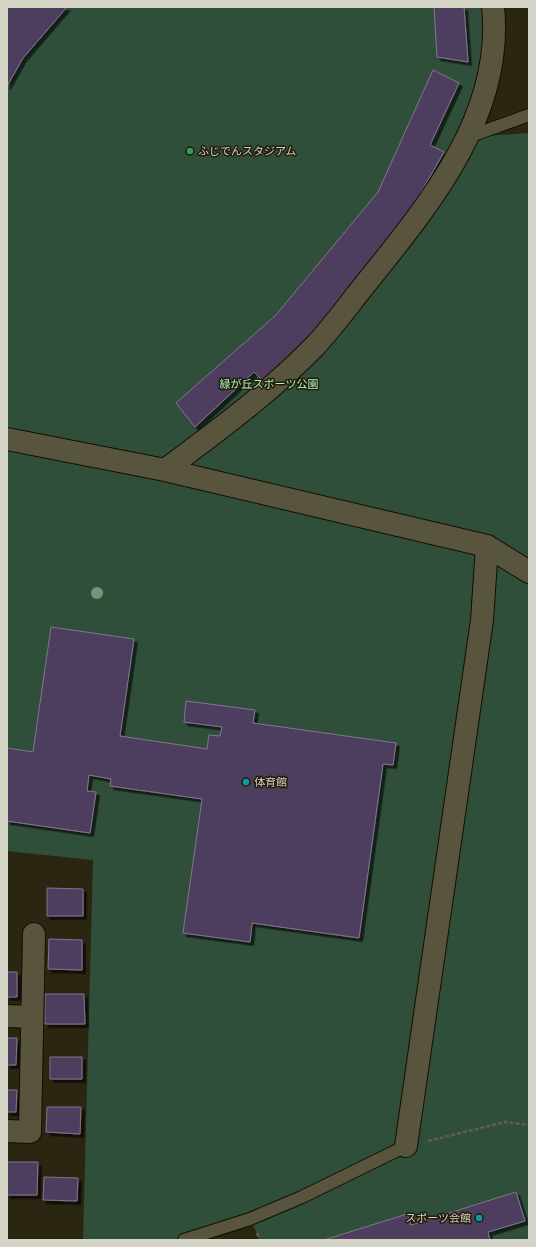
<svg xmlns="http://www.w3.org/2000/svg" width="536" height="1247" viewBox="0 0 536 1247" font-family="'IBM Plex Sans','Noto Sans JP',sans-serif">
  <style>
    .green { fill: #2f4f3a }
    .building { fill: #4d3c5f; stroke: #81778d; filter: url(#shadow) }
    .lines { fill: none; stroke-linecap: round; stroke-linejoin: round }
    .lane-casing { stroke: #130f00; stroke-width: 14 }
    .street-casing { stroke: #130f00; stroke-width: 24 }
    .path { stroke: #625d4c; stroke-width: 2.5; stroke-dasharray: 4 2; stroke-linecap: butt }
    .lane { stroke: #59543e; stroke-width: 12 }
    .street { stroke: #59543e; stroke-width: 22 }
    .tree { fill: #749673 }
    .leisure-dot { fill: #2e9e5b; stroke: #211c08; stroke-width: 1.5 }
    .culture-dot { fill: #0f9aa8; stroke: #211c08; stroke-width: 1.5 }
    .labels { text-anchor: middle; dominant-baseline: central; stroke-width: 3; stroke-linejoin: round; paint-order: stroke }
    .poi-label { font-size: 11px; fill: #d5d2c6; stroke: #211c08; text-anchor: start }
    .park-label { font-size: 11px; fill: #aff1c3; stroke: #211c08 }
  </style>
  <defs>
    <filter id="shadow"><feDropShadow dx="3.5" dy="3.5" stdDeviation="0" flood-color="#0009"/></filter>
  </defs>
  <rect width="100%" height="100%" fill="#2b2612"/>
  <path class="green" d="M7 7H493L468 137 529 133V1240H260L250 1219 184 1240H83L93 860 7 851Z"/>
  <path class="building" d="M7 7H67L23 58 7 86Z
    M434 7H464L468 62 437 57Z
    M433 70 459 83 430 145 444 152 408 215 309 343 264 382 254 372 195 427 176 403 276 315 378 192Z
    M51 627 134 639 120 736 207 749 209 735 220 736 222 727 184 722 186 701 255 710 253 723 396 743 393 765 383 764 359 938 252 923 250 942 183 933 202 799 110 786 111 779 89 775 87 791 96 792 90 833 7 821V748L33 752Z
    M47 888 83 889V916H47Z
    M49 939 82 940V970L48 969Z
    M7 972H17V997H7Z
    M45 994H84L85 1024H45Z
    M7 1038H17L16 1065H7Z
    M50 1057H82V1079H50Z
    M7 1090H17L16 1112H7Z
    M47 1107H81L80 1134 46 1132Z
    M7 1162H38L37 1195H7Z
    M44 1177 78 1178 77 1201 43 1200Z
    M516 1192 525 1221 488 1232 490 1240H324L407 1214 411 1225Z"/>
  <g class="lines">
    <defs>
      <path id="lane" d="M468 137 529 115
        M184 1240 250 1219 302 1197 406 1146"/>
      <path id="street" d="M7 439 165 470 487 546 529 572
        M165 470C216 432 269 393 314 347 334 326 352 300 371 277 433 200 504 112 493 7
        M7 1016 32 1017
        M7 1131 30 1132 34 934
        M406 1146 482 620 487 546"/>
    </defs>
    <use href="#lane" class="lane-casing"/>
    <use href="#street" class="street-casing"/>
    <path class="path" d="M428 1141 505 1122 529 1125
      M257 1233 260 1240"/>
    <use href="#lane" class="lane"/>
    <use href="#street" class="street"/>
  </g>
  <circle class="tree" cx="97" cy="593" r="6"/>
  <circle class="leisure-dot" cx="190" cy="151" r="4"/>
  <g class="culture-dot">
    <circle cx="246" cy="782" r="4"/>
    <circle cx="479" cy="1218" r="4"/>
  </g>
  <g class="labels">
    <g class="poi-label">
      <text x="198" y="151">ふじでんスタジアム</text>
      <text x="254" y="782">体育館</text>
      <text x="471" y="1218" text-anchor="end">スポーツ会館</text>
    </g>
    <g class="park-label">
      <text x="269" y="384">緑が丘スポーツ公園</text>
    </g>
  </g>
  <rect width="536" height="1247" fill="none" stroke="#d5d2c6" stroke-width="16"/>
</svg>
